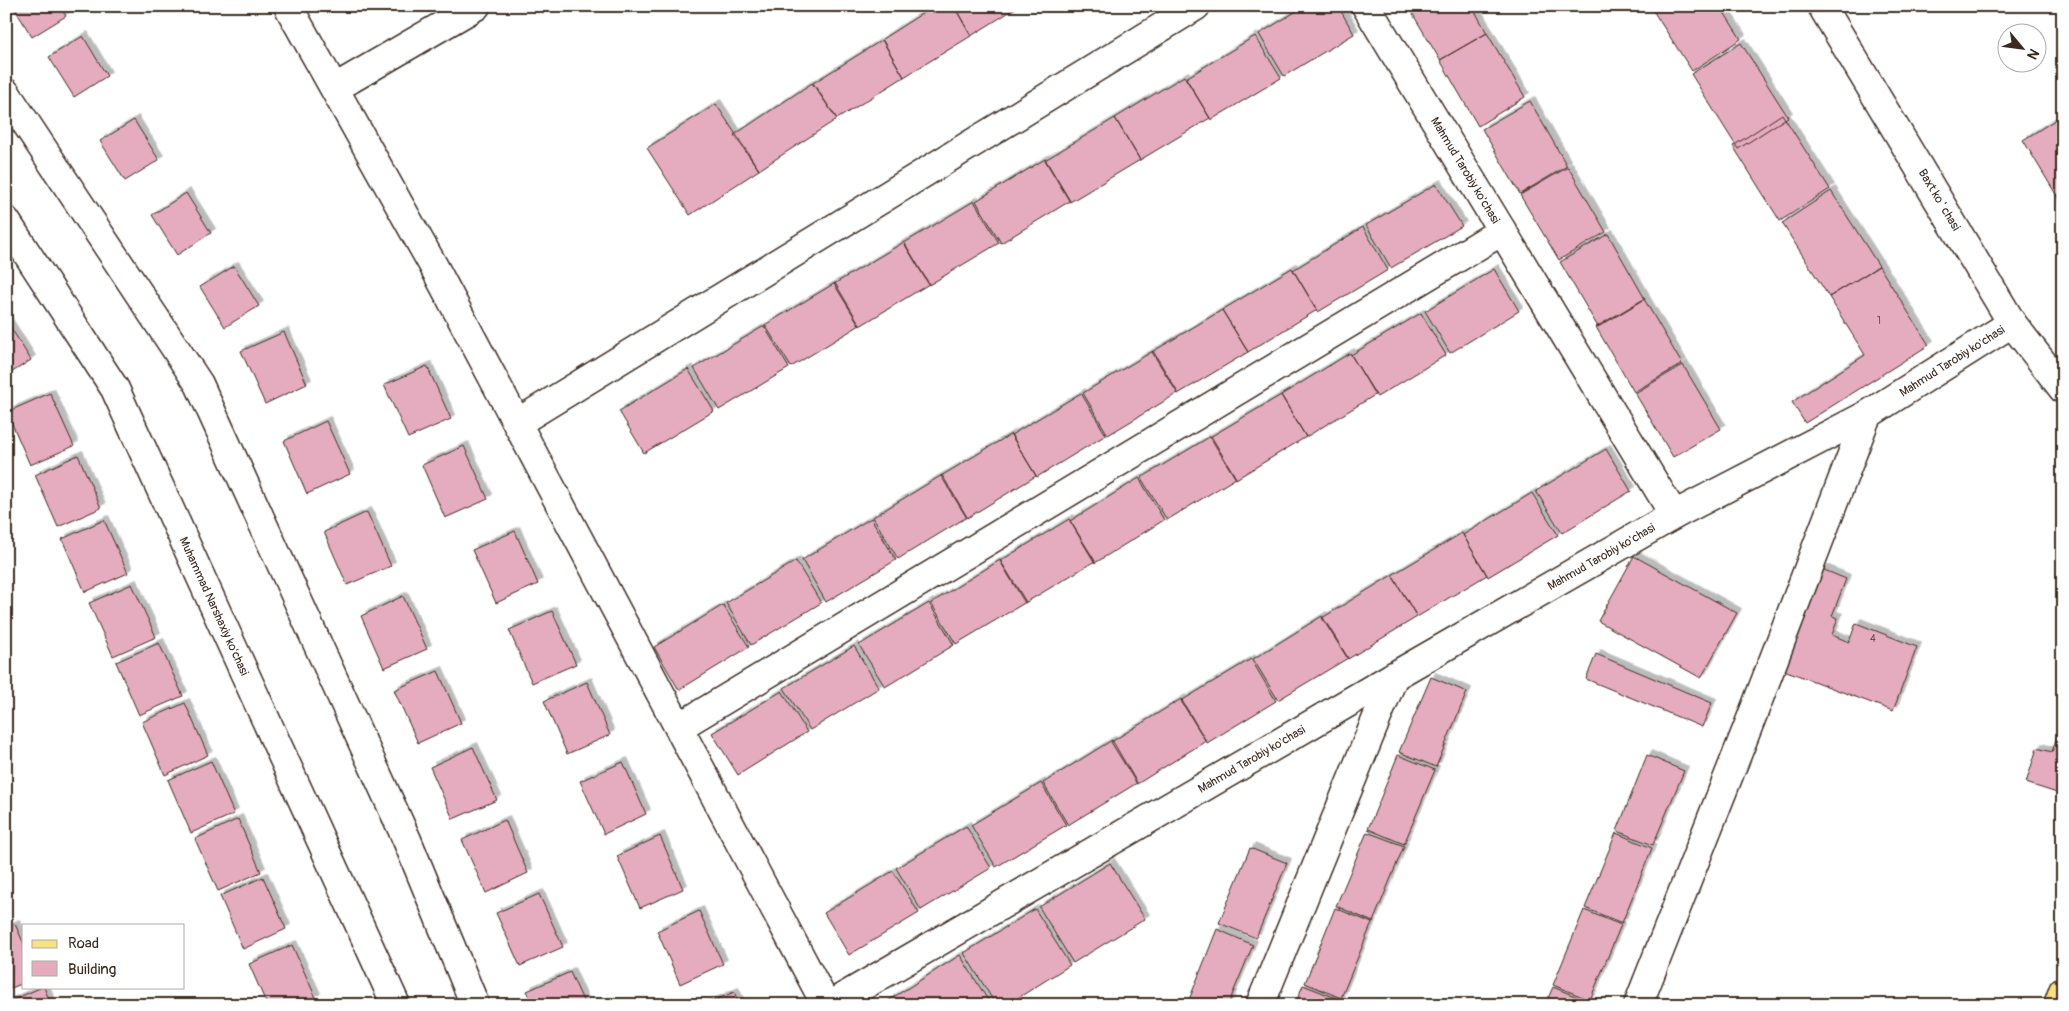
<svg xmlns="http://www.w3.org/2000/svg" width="2069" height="1011" viewBox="0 0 2069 1011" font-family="Pangolin,sans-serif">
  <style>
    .building { fill: #e5acbf; stroke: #3b2a1e; filter: url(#shadow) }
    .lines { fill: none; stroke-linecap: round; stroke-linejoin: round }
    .minor-casing { stroke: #3b2a1e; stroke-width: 31 }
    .secondary-casing { stroke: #3b2a1e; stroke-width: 31 }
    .primary-casing { stroke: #3b2a1e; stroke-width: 31 }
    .minor { stroke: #fff; stroke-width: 28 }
    .secondary { stroke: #fff; stroke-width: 28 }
    .primary { stroke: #f9e181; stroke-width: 28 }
    .labels { text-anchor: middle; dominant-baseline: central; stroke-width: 4; stroke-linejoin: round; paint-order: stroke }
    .number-label { font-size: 10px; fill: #664a46 }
    .street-label { font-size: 12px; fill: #3b2a1e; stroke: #fff }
  </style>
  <defs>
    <filter id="shadow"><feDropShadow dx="4.5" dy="-4.5" stdDeviation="0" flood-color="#0004"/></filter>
  </defs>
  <rect width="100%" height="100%" fill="#fff"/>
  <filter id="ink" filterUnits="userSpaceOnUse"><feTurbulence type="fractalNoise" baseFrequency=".02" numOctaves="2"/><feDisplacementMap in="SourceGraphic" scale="10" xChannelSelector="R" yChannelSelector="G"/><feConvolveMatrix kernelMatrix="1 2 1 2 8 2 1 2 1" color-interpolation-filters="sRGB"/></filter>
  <g filter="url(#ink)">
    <path class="building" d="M13 6H59L66 16 32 37Z
      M934 6H954L971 36 904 77 882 39Z
      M954 6H1019L971 36Z
      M1305 6H1338L1354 34 1284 76 1259 34Z
      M1408 6H1472L1487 33 1440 60Z
      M1650 6H1720L1741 39 1692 71Z
      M1487 33 1525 97 1478 126 1440 60Z
      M83 36 107 76 74 97 49 57Z
      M1255 36 1281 78 1211 120 1186 78Z
      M882 40 904 77 837 119 813 83Z
      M1741 43 1788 117 1738 149 1691 74Z
      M1184 76 1210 118 1140 160 1115 118Z
      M812 83 837 119 759 170 734 135Z
      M1530 101 1567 166 1520 194 1482 129Z
      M716 104 759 170 690 215 647 148Z
      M1782 114 1830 189 1780 221 1733 146Z
      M2063 115V206L2023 140Z
      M1115 118 1140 160 1070 202 1045 160Z
      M134 120 159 160 125 181 100 141Z
      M1045 159 1070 201 1001 243 976 201Z
      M1568 167 1606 232 1559 260 1520 195Z
      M1436 184 1462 226 1391 268 1366 225Z
      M1831 191 1879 266 1829 297 1782 223Z
      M186 193 211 233 177 255 152 215Z
      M974 201 999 243 929 285 904 243Z
      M1363 227 1388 270 1318 312 1293 270Z
      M1608 234 1645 299 1598 327 1560 262Z
      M904 242 929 284 860 326 834 284Z
      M234 266 259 306 225 327 200 287Z
      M1879 266 1929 345 1805 423 1792 402 1865 355 1829 297Z
      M1292 268 1317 310 1248 352 1222 310Z
      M1494 269 1519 311 1450 353 1425 311Z
      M835 283 860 325 791 367 765 325Z
      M1644 299 1682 364 1634 392 1596 327Z
      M1222 310 1248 352 1178 394 1152 352Z
      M1421 313 1446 355 1377 397 1351 355Z
      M6 320 31 360 6 376Z
      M764 326 789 368 719 410 694 368Z
      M284 332 307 384 265 404 241 351Z
      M1153 351 1178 393 1108 435 1083 393Z
      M1350 353 1375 395 1306 437 1281 395Z
      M1683 365 1721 429 1673 457 1635 393Z
      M427 366 451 419 408 438 384 385Z
      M688 369 714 411 644 453 619 411Z
      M50 393 74 446 30 465 7 412Z
      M1081 393 1106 435 1037 477 1011 435Z
      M1281 395 1306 437 1236 479 1210 437Z
      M326 421 350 474 307 494 284 441Z
      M1011 434 1036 476 967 518 941 476Z
      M1211 436 1236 478 1167 520 1141 478Z
      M464 446 488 499 445 518 422 465Z
      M1606 449 1631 491 1562 533 1536 491Z
      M78 455 101 508 58 527 35 475Z
      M942 475 967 517 898 559 873 517Z
      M1139 478 1164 520 1095 563 1070 521Z
      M1532 493 1558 535 1488 577 1463 535Z
      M367 512 391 566 347 585 324 532Z
      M871 518 896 560 826 602 802 560Z
      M1069 519 1095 561 1025 603 1000 561Z
      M104 520 128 573 85 592 62 539Z
      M515 531 538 584 496 603 472 550Z
      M1462 533 1487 575 1417 617 1392 575Z
      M1634 556 1737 613 1701 678 1598 621Z
      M1000 560 1026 602 956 644 931 603Z
      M796 561 821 603 751 645 726 603Z
      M1822 569 1846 579 1832 616 1838 618 1832 635 1849 642 1856 623 1917 647 1893 711 1784 670Z
      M1392 575 1417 617 1348 659 1322 618Z
      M132 584 156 637 113 656 89 603Z
      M403 596 427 649 384 668 361 616Z
      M929 603 954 645 885 687 859 645Z
      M723 605 749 647 679 690 654 647Z
      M552 611 576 664 532 683 509 630Z
      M1322 616 1348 658 1278 700 1253 659Z
      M159 643 183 696 139 715 116 662Z
      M854 646 879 688 810 730 784 688Z
      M1596 654 1712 703 1702 727 1586 679Z
      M1251 659 1276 701 1207 743 1181 701Z
      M438 671 461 723 418 743 394 690Z
      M1431 677 1467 692 1436 767 1399 752Z
      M587 682 610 735 567 754 544 701Z
      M782 691 807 732 738 775 712 733Z
      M1181 699 1206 741 1137 784 1111 742Z
      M185 703 208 755 165 775 142 722Z
      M2063 718V795L2026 783 2037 748 2052 752Z
      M1112 740 1137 783 1068 825 1043 783Z
      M473 747 497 800 453 819 430 767Z
      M1398 755 1435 770 1404 844 1368 829Z
      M1647 755 1684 771 1653 845 1617 831Z
      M211 761 234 814 191 833 168 780Z
      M623 762 646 814 604 834 580 781Z
      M1041 783 1066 825 996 867 971 825Z
      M238 819 261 872 218 891 195 839Z
      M505 820 528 873 486 893 462 840Z
      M966 826 991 868 921 910 896 868Z
      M1367 832 1404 846 1373 922 1336 906Z
      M1616 833 1652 848 1622 923 1585 908Z
      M660 836 683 889 640 908 617 856Z
      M1250 848 1287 863 1256 938 1219 923Z
      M1110 863 1145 919 1073 963 1039 907Z
      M893 871 919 913 849 955 824 913Z
      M263 877 286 929 243 949 220 896Z
      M539 894 563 947 520 966 496 913Z
      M1335 908 1372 923 1341 998 1305 983Z
      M1035 909 1070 965 1007 1005H996L964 953Z
      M1584 910 1621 925 1590 1000 1553 985Z
      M699 911 723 964 680 984 657 931Z
      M15 924 24 944V983L6 990V928Z
      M1217 929 1253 945 1228 1005H1187Z
      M292 945 316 998 300 1005H267L249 964Z
      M960 955 991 1005H892L889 1000Z
      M570 972 585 1005H533L527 991Z
      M1303 985 1341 1000 1338 1005H1295Z
      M42 987H44L51 1005H6V1003Z
      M1553 987 1589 1002 1588 1005H1545Z
      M734 992 740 1005H704Z"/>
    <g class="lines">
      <defs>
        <g id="minor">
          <path d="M288 6 433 265 826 1005"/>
          <path id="s1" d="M1366 6 1674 515"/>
          <path d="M335 88 476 6"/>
          <path d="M6 93 199 384 407 840 475 1005"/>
          <path id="s2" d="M6 221 115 389 396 1005"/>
          <path d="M517 423 1196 6"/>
          <path d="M679 727 1502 231"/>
          <path id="s3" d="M830 1005 1394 676 1674 515 1867 415 2012 323"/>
          <path d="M1260 1005 1394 676"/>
          <path d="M1638 1005 1751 719 1867 415"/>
        </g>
        <path id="secondary" d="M1822 6 2012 323 2063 389"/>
        <path id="primary" d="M2058 1005 2063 991"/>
      </defs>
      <use href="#minor" class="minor-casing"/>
      <use href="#secondary" class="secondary-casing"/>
      <use href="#primary" class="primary-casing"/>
      <use href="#minor" class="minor"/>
      <use href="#secondary" class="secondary"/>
      <use href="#primary" class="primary"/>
    </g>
  </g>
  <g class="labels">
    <g class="number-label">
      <text x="1879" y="321">1</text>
      <text x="1873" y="639">4</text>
    </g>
    <g class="street-label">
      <text stroke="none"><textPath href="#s1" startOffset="192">Mahmud Tarobiy ko'chasi</textPath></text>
      <text transform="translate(1939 200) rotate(59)">Baxt koʻchasi</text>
      <text stroke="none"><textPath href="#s3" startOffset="1294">Mahmud Tarobiy ko'chasi</textPath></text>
      <text stroke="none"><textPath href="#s3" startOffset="892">Mahmud Tarobiy ko'chasi</textPath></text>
      <text stroke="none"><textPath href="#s2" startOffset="439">Muhammad Narshaxiy ko'chasi</textPath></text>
      <text stroke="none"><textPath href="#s3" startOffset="488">Mahmud Tarobiy ko'chasi</textPath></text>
    </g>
  </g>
  <rect width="2069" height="1011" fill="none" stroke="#fff" stroke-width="25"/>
  <rect x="12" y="12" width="2044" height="986" fill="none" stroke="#3b2a1e" stroke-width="2" filter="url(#ink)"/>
  <rect x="22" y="924" width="162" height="65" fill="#ffffff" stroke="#b1aaa5"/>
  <rect x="32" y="940" width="25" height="8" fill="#f9e181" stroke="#b1aaa5"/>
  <text x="68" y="948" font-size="15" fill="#3b2a1e">Road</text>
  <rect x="32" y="961" width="25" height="15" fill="#e5acbf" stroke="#b1aaa5"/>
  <text x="68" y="974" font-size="15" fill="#3b2a1e">Building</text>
  <g transform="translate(2022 48) rotate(119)"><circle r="24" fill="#ffffff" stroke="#b1aaa5"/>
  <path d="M0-4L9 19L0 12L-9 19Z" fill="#3b2a1e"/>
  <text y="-8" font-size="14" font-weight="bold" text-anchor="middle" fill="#3b2a1e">N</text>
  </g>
</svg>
